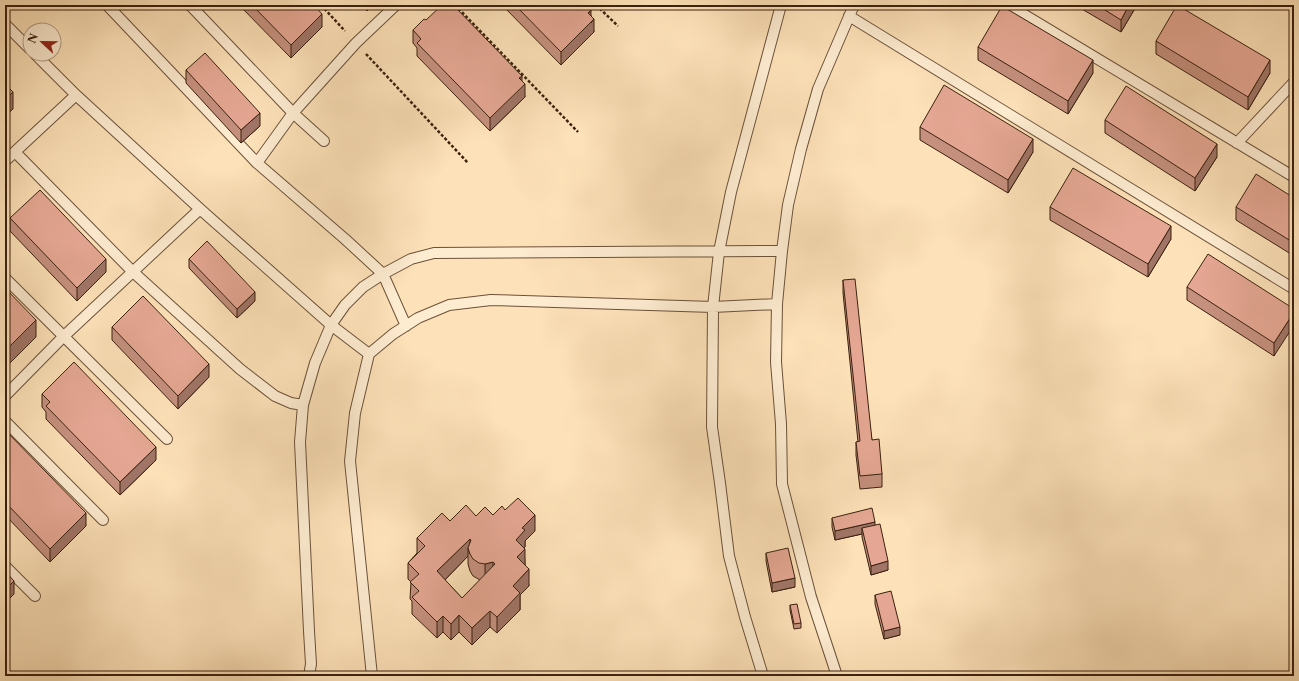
<svg xmlns="http://www.w3.org/2000/svg" width="1299" height="681" viewBox="0 0 1299 681" font-family="'Libre Caslon Text',serif">
  <style>
    .lines { fill: none; stroke-linecap: round; stroke-linejoin: round }
    .lane-casing { stroke: #6b5139; stroke-width: 12 }
    .path { stroke: #3a210f; stroke-width: 2.5; stroke-dasharray: 3 2; stroke-linecap: butt }
    .lane { stroke: #feecd1; stroke-width: 10 }
    .wall { fill: #c5907e; stroke: #3a210f; fill-rule: evenodd }
    .shaded-wall { fill: #a07567; stroke: #3a210f }
    .building { fill: #e5a793; stroke: #3a210f; fill-rule: evenodd }
  </style>
  <rect width="100%" height="100%" fill="#fde1b8"/>
  <filter id="stains"><feTurbulence type="fractalNoise" baseFrequency=".005" numOctaves="4"/><feColorMatrix values="0 0 0 0 .2 0 0 0 0 .09 0 0 0 0 .02 0 0 0 .5 -.17"/></filter>
  <radialGradient id="worn" r=".72"><stop offset=".6" stop-color="#630" stop-opacity="0"/><stop offset="1" stop-color="#630" stop-opacity=".3"/></radialGradient>
  <g class="lines">
    <defs>
      <path id="lane" d="M107 5 257 163 345 239 383 274 406 326
        M190 5 293 113 324 141
        M1008 5 1294 177
        M849 16 1294 289
        M5 24 30 49
        M35 54 76 95 200 209 331 325 369 354
        M1237 143 1294 82
        M15 152 132 271 240 369 275 396 291 403 303 405
        M5 161 76 95
        M257 163 293 113 356 43 396 5
        M5 278 167 439
        M5 396 63 337 200 209
        M5 421 103 520
        M5 566 35 596
        M309 676 311 664 309 631 300 442 303 405 315 363 331 325 345 305 363 287 383 274 411 259 434 253 782 251
        M372 676 350 461 355 413 369 354 393 334 418 318 449 305 491 300 713 307 777 304
        M763 676 745 617 729 556 720 483 712 427 713 307 719 252 731 192 781 5
        M837 676 811 597 782 484 781 424 776 362 777 304 782 251 788 205 801 149 818 89 854 5"/>
    </defs>
    <use href="#lane" class="lane-casing"/>
    <path class="path" d="M321 5 345 31
      M455 5 578 132
      M596 5 618 26
      M366 54 468 163"/>
    <use href="#lane" class="lane"/>
  </g>
  <path class="wall" d="M239 5H314L322 27 291 58Z
    M362 5H373L367 11Z
    M502 5H586L591 16 594 32 561 65Z
    M1075 5H1137L1121 32Z
    M426 20 522 81 525 97 490 131 417 56V48L413 43V30Z
    M1156 41 1270 73 1248 110 1156 54Z
    M978 47 1093 73 1068 114 978 60Z
    M186 70 260 126 241 143 186 83Z
    M1105 120 1217 157 1195 191 1105 133Z
    M920 127 1033 152 1008 193 920 140Z
    M1294 198V256L1236 220V207Z
    M1050 207 1171 239 1148 277 1050 220Z
    M10 218 106 272 77 301 10 231Z
    M189 259 255 301 237 318 189 268Z
    M843 280 872 440 882 474V487L860 489 856 455V442H858L843 293Z
    M1187 287 1294 309 1274 356 1187 300Z
    M112 327 209 377 178 409 112 340Z
    M42 394 156 460 120 495 46 419V412L42 407Z
    M5 430 86 526 50 562 5 515Z
    M505 510 535 531 525 541V547L524 548 525 565 529 586 520 595V610L497 633 490 627 472 645 459 632 451 640 443 632 437 638 412 614V601L410 599 411 582 408 579V563L417 553V538L450 521 476 516 493 515ZM468 556V564L470 571 473 576 480 580 462 598 445 580Z
    M832 518 875 525 888 570 871 575 862 537V534L835 540 832 527Z
    M766 553 795 587 772 592 766 561Z
    M875 595 900 635 884 639 875 604Z
    M790 605 801 623V628L794 629 790 610Z"/>
  <path class="shaded-wall" d="M367 5H373L367 11Z
    M1129 5H1137L1121 32V20Z
    M591 10V23L594 19V32L561 65V52Z
    M322 14V27L291 58V45Z
    M1093 60V73L1068 114V101Z
    M1270 60V73L1248 110V97Z
    M522 76V87L525 84V97L490 131V118Z
    M13 92V109L5 116V100Z
    M260 113V126L241 143V130Z
    M1033 139V152L1008 193V180Z
    M1217 144V157L1195 191V178Z
    M1171 226V239L1148 277V264Z
    M106 259V272L77 301V288Z
    M255 292V301L237 318V309Z
    M1294 312V325L1274 356V343Z
    M36 320V337L5 368V351Z
    M209 364V377L178 409V396Z
    M156 447V460L120 495V482Z
    M86 513V526L50 562V549Z
    M535 515V531L525 541V547L516 556V540L522 528Z
    M875 522V531L862 528V534L835 540V531Z
    M470 539V554L468 548V556L437 588V571Z
    M525 549V566L517 557Z
    M888 561V570L871 575V566Z
    M493 562V578L485 581V564Z
    M529 569V586L520 595V610L497 633V617L513 586Z
    M795 578V587L772 592V583Z
    M14 581V594L5 603V590Z
    M490 611V627L472 645V628Z
    M459 615V632L451 640V624Z
    M443 616V632L437 638V622Z
    M900 627V635L884 639V631Z"/>
  <path class="building" d="M252 5H314L322 14 291 45Z
    M442 5H453L522 76 519 78 525 84 490 118 417 43 421 39 413 30 424 19 426 20Z
    M515 5H586L591 10 588 13 594 19 561 52Z
    M1097 5H1129L1121 20Z
    M1177 5 1270 60 1248 97 1156 41Z
    M1002 6 1093 60 1068 101 978 47Z
    M205 53 260 113 241 130 186 70Z
    M5 84 13 92 5 100Z
    M944 85 1033 139 1008 180 920 127Z
    M1126 86 1217 144 1195 178 1105 120Z
    M1073 168 1171 226 1148 264 1050 207Z
    M1256 174 1294 198V243L1236 207Z
    M40 190 106 259 77 288 10 218Z
    M207 241 255 292 237 309 189 259Z
    M1208 254 1294 309V312L1274 343 1187 287Z
    M855 279 872 440 879 439 882 474 860 476 856 442 860 441 843 280Z
    M5 288 36 320 5 351Z
    M143 296 209 364 178 396 112 327Z
    M74 362 156 447 120 482 46 406 50 402 42 394Z
    M5 430 86 513 50 549 5 502Z
    M518 498 535 515 522 528 525 530 516 540 525 549 517 557 529 569 513 586 520 593 497 617 490 611 472 628 459 615 451 624 443 616 437 622 412 597 419 591 410 582 419 574 408 563 425 546 417 538 442 513 450 521 466 505 476 516 485 507 493 515 502 506 505 510ZM470 539 471 540 468 548 470 554 473 559 479 563 485 564 493 562 495 564 462 598 437 571Z
    M872 508 875 522 835 531 832 518Z
    M880 524 888 561 871 566 862 528Z
    M788 548 795 578 772 583 766 553Z
    M5 571 14 581 5 590Z
    M891 591 900 627 884 631 875 595Z
    M797 604 801 623 794 624 790 605Z"/>
  <rect width="1299" height="681" fill="none" stroke="#fde1b8" stroke-width="20"/>
  <rect x="6" y="6" width="1287" height="669" fill="none" stroke="#3a210f" stroke-width="2"/>
  <rect x="10" y="10" width="1279" height="661" fill="none" stroke="#3a210f"/>
  <g transform="translate(42 42) rotate(292)"><circle r="19" fill="#feecd1" stroke="#b09b83"/>
  <path d="M0-3L7 15L0 10L-7 15Z" fill="#8f2418"/>
  <text y="-6" font-size="11" font-weight="bold" text-anchor="middle" fill="#3a210f">N</text>
  </g>
  <rect width="100%" height="100%" filter="url(#stains)"/>
  <rect width="100%" height="100%" fill="url(#worn)"/>
</svg>
